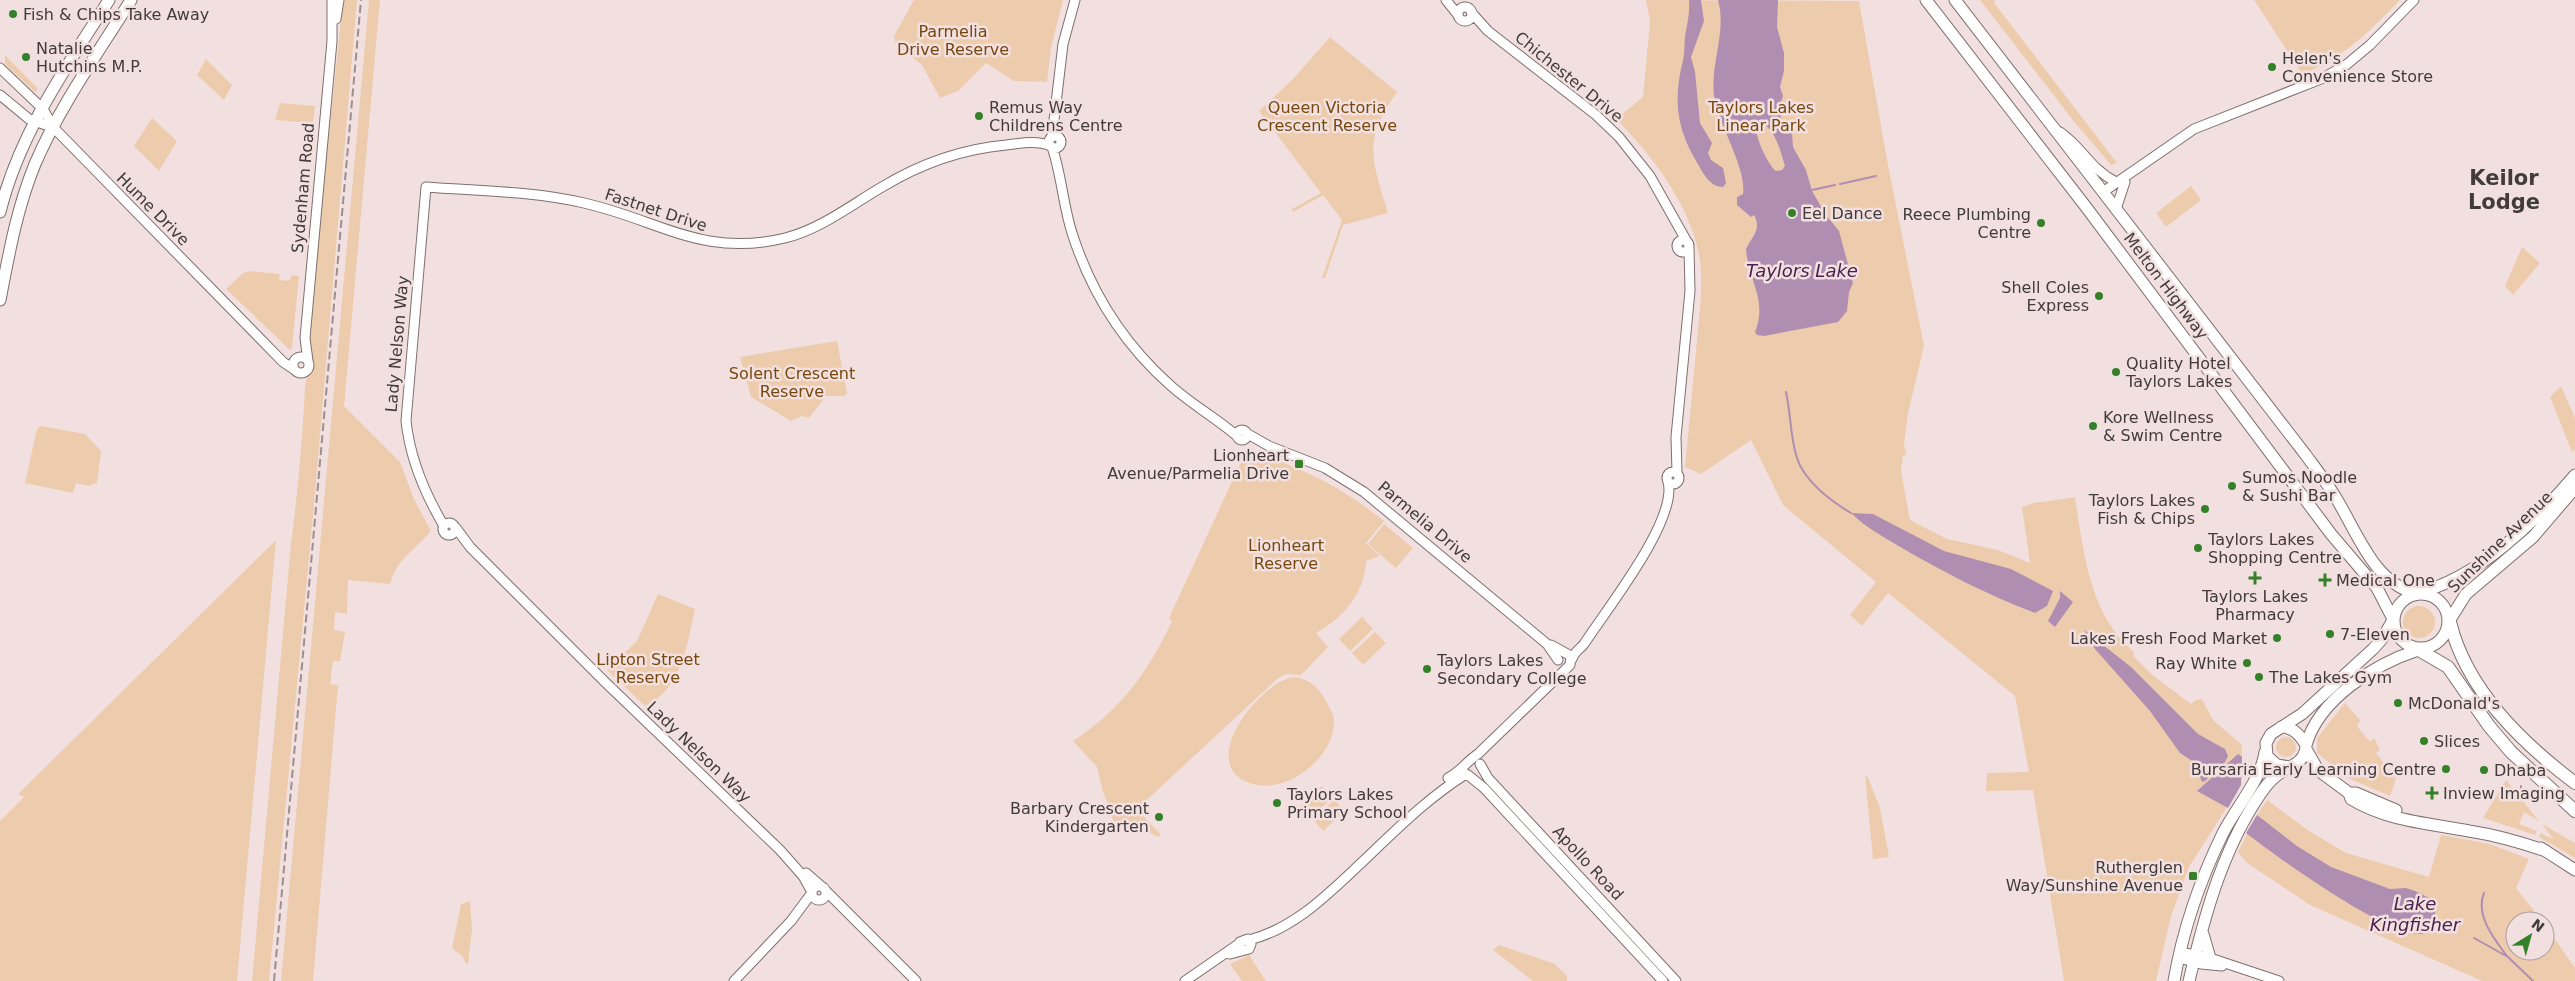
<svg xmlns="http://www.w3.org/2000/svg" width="2575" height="981" viewBox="0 0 2575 981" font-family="'DejaVu Sans',sans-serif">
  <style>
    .green { fill: #edccad }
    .water { fill: #b08eb1; fill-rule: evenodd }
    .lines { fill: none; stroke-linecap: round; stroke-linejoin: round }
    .stream { stroke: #b08eb1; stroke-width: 2 }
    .tertiary-casing { stroke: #7f6f6f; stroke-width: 11 }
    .primary-casing { stroke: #7f6f6f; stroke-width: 13 }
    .trunk-casing { stroke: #7f6f6f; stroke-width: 13 }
    .motorway-casing { stroke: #7f6f6f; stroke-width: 14 }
    .tertiary { stroke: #fff; stroke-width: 9 }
    .primary { stroke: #fff; stroke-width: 11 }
    .trunk { stroke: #fff; stroke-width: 11 }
    .motorway { stroke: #fff; stroke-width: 12 }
    .rail { stroke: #9b8f8f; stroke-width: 2; stroke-dasharray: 8 4; stroke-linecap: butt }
    .poi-dot { fill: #358129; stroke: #f2e0e0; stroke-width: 2 }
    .labels { text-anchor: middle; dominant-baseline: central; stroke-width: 5; stroke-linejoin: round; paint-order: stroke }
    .poi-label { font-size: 16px; fill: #423b3b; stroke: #f2e0e0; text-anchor: start }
    .park-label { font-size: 16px; fill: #76480e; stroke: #f2e0e0 }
    .street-label { font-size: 16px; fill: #423b3b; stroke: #f2e0e0 }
    .water-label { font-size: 18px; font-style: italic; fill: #4a1f4c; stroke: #f2e0e0 }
    .district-label { font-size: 21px; font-weight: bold; fill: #423b3b; stroke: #f2e0e0 }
  </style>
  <rect width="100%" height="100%" fill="#f2e0e0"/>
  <path class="green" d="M343 0H357L315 494 269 981H252L291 543C298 492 302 441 305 389 306 369 316 378 306 353Z
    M369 0H380L344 406 400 462 414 499 431 531C414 551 398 557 390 584L348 580 347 614 335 612 334 630 345 632 340 661H333L330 684 338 685 313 981H281Z
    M914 0H1063L1051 48 1047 82 1014 81 986 63 958 91 940 98 922 65 896 44 894 36Z
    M1646 0 1859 1 1888 165 1924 346 1908 413 1904 443 1906 455H1903L1901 471 1910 520 1947 539 1998 550 2030 563 2022 507 2034 503 2078 497 2075 498C2084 552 2089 615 2134 652V657L2151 674 2191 704 2196 700 2202 699 2213 720 2242 745 2241 785 2189 867 2171 916 2156 981H2064L2033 790 1986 791 1987 773 2029 772 2015 696 1888 593 1862 626 1850 615 1876 582 1783 505 1751 440 1701 474 1685 467C1689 425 1693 383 1697 341 1699 311 1705 280 1698 250 1687 201 1651 154 1616 119L1643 97 1650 21Z
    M1980 0H1994L1995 4 2117 163 2111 165 2072 119Z
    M2254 0H2400C2365 36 2343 58 2296 77L2301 72Z
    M1330 37 1397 92C1362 142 1372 159 1388 213L1343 225 1325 278H1322L1342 220 1323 195 1293 212 1292 209 1321 193 1259 111 1294 78Z
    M5 55 38 89 35 92 5 64Z
    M206 59 232 85 224 100 197 75Z
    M280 103 315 106 313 123 275 120Z
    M152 118 177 141 159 171 134 146Z
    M2191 186 2201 200 2166 227 2156 213Z
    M2522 247 2540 263 2513 295 2505 286Z
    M248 271 280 274 279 280 289 281 292 275 299 276 292 347 290 350 226 289 242 274Z
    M837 341 847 393 845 396H826L809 418 802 416 791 421 751 397 740 357Z
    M2561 386 2575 418V449L2572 452 2550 397Z
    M41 426 85 434 101 451 97 483 89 486 76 483 73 493 25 483 37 429Z
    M1247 449C1255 449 1267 456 1276 460 1318 476 1348 492 1384 521L1366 543 1380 556 1366 561C1365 593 1343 618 1316 633L1328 647 1301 675 1286 674 1277 679 1137 809 1161 835 1159 837 1137 828 1115 826 1102 788 1097 767 1073 741C1121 710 1148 672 1172 621L1169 618Z
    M1384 524 1413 548 1396 568 1368 544Z
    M276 540 237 981H0V821L24 797 18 794Z
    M658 594 695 609C687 645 682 689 645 706L607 670 637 641Z
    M2403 622a16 16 0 1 1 32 0a16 16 0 1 1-32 0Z
    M1362 617 1373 629 1350 651 1339 639Z
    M1375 632 1386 643 1363 665 1352 653Z
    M1294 677C1310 679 1318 687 1326 701 1329 707 1334 714 1334 722 1334 758 1287 794 1253 784 1193 768 1258 682 1294 677Z
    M2345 703 2360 720 2357 726 2370 742 2374 738 2380 750 2376 753 2396 779 2390 796 2350 779 2317 753V738Z
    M2276 747a10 10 0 1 1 20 0a10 10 0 1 1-20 0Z
    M1865 776 1868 777 1880 808 1889 857 1873 859Z
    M2506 780 2539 821 2524 812 2519 824 2537 831 2535 835 2483 818Z
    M1322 786 1332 798 1311 817 1300 806Z
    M1334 800 1345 811 1323 831 1313 819Z
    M2267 800 2309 831 2346 853 2429 877 2441 835 2490 844 2529 859 2516 888 2542 921H2515V951H2545V925L2575 968V981H2482L2310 905 2247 863 2238 852 2255 818Z
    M2542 824 2575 843V858L2539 837 2541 833 2553 839Z
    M470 901 472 930 468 964H466L462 956 452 948 461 904Z
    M1499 945 1555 964 1567 976V981H1533L1493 950Z
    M1249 955 1266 981H1242L1230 964Z"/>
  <path class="water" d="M1689 0H1701L1704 21 1691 57 1695 72 1700 123 1712 143 1708 153 1711 160 1723 168 1726 183 1723 187C1711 187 1704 175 1699 166 1676 129 1673 101 1683 60 1685 53 1684 45 1685 37 1687 24 1690 14 1689 0Z
    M1718 0H1778L1777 27 1784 53V71L1780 87 1783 96 1779 108 1783 127 1792 133 1793 147 1806 170 1812 191 1826 215 1839 231 1853 283 1849 292 1847 311 1838 322 1764 336 1757 335 1755 332C1768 299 1748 281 1746 249 1752 236 1762 230 1754 215L1751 217 1737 205V197L1743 194C1747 168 1718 125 1714 95 1710 64 1727 32 1718 0ZM1757 123C1774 122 1781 153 1785 166L1782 170 1776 171C1768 165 1752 132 1757 123Z
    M1851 513 1873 514 1944 551 2011 569 2053 591 2047 606 2035 613C1988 595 1945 573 1902 548 1884 537 1866 528 1851 513Z
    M2060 591 2073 602 2055 627 2048 621 2060 598Z
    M2084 630 2131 667 2198 734 2225 749 2228 756 2225 762 2205 781 2202 782 2195 763 2180 753 2150 711 2095 649Z
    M2238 754 2242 757 2241 785 2228 808 2197 791Z
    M2257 815 2297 846 2331 867 2390 889 2406 888 2415 891 2431 899 2436 909 2432 926 2425 933C2396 944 2273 854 2246 833Z"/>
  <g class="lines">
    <path class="stream" d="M1840 184 1876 176
      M1812 190 1835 185
      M1786 392C1791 414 1790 437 1797 458 1804 481 1832 502 1851 513
      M2521 798V786
      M2484 893C2475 915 2494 939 2507 956
      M2474 938 2508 957 2533 981"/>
    <defs>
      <path id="tertiary" d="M1446 0 1458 15
        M1458 14a7 7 0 1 1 14 0a7 7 0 1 1-14 0Z
        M1471 12 1488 31 1596 115 1619 137 1650 176 1686 240
        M336 19 339 0
        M0 68 43 109 54 128
        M0 95 29 119 54 128 283 362 295 370
        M2060 132C2083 148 2089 168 2116 182
        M1049 142a6 6 0 1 1 12 0a6 6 0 1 1-12 0Z
        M1052 137 1063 44 1075 0
        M1052 147C1062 176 1063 207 1073 236 1092 294 1125 345 1170 385 1191 404 1216 418 1237 436
        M2103 192 2194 129 2321 79 2346 65 2370 45 2414 0
        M2116 209 2125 182
        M1677 246a6 6 0 1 1 12 0a6 6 0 1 1-12 0Z
        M293 365a8 8 0 1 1 16 0a8 8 0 1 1-16 0Z
        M308 361 305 338 332 41V0
        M1237 435a5 5 0 1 1 10 0a5 5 0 1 1-10 0Z
        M1246 433 1269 446 1325 468 1364 492 1547 644 1558 660
        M1667 478a6 6 0 1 1 12 0a6 6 0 1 1-12 0Z
        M1677 472 1676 437 1690 291 1689 248
        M443 529a6 6 0 1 1 12 0a6 6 0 1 1-12 0Z
        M444 526C425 494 410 458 406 421L426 187C478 191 533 191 584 203 659 220 703 258 785 238 821 229 851 205 882 187 920 164 962 149 1006 145 1021 143 1037 140 1051 146
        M456 528 470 547 605 682 780 850 803 876 812 892
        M1572 659C1574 652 1580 649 1584 644 1606 610 1678 520 1668 482
        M1480 764 1488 778 1676 981
        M1468 775 1484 788 1663 981
        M1448 778C1460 772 1467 761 1478 754L1570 665 1571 656 1551 645
        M806 873 821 886
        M812 893a7 7 0 1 1 14 0a7 7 0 1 1-14 0Z
        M825 890 916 981
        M1249 940C1293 929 1326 896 1358 866 1393 833 1426 799 1466 774
        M2180 952 2210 958 2279 981
        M1230 954 1249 949 1251 944 1248 939 1240 942V947L1244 950
        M2179 958 2201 964 2222 966
        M734 981 791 921 811 894
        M1185 981 1240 943"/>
      <path id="primary" d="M0 212C19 134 67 66 109 0
        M0 300C9 253 17 208 35 164 60 106 98 53 131 0
        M2417 593C2477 579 2536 521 2575 475
        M2449 621 2466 594 2533 537 2575 488
        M2306 745C2319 699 2375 664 2418 650
        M2306 749 2318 770 2349 793 2351 799C2387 821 2428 823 2469 831 2495 835 2520 842 2546 851
        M2290 767 2277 765 2267 756 2266 743 2271 734 2302 714 2373 649 2382 639 2393 620
        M2349 793H2356L2396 810
        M2541 848 2575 870
        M2203 934 2210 958
        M2174 981C2183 929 2200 880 2223 833 2235 809 2262 778 2265 752
        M2189 981C2204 918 2221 854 2257 799 2262 791 2268 782 2276 776 2288 766 2306 764 2306 745 2300 735 2293 727 2281 727"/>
      <path id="trunk" d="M1926 0 2086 207 2331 534 2377 588 2393 619
        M1955 0 2305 454C2316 469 2327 483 2336 498 2357 532 2374 583 2415 593
        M2394 621a27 27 0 1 1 54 0a27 27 0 1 1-54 0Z"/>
      <path id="motorway" d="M2450 622C2466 689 2521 742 2575 783
        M2419 650 2448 667 2489 726 2511 752 2575 811"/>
    </defs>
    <use href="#tertiary" class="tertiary-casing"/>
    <use href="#primary" class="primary-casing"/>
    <use href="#trunk" class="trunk-casing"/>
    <use href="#motorway" class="motorway-casing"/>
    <use href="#tertiary" class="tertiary"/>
    <use href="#primary" class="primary"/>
    <use href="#trunk" class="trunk"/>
    <use href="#motorway" class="motorway"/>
    <path class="rail" d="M274 981 361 0"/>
  </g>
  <g class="poi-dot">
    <circle cx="13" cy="14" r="5"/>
    <circle cx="26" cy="57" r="5"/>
    <circle cx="2272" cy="67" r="5"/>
    <circle cx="979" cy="116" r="5"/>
    <circle cx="1792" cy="213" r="5"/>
    <circle cx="2041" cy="223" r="5"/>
    <circle cx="2099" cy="296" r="5"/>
    <circle cx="2116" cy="372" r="5"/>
    <circle cx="2093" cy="426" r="5"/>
    <rect x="1294" y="459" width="10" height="10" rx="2.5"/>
    <circle cx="2232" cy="486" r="5"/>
    <circle cx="2205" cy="509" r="5"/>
    <circle cx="2198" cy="548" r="5"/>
    <path d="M2252.5 570.5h5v5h5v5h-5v5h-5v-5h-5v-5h5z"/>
    <path d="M2322.5 572.5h5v5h5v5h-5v5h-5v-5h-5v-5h5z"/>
    <circle cx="2330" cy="634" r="5"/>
    <circle cx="2277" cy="638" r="5"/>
    <circle cx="2247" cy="663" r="5"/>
    <circle cx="1427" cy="669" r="5"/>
    <circle cx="2259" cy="677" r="5"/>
    <circle cx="2398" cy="703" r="5"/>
    <circle cx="2424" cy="741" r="5"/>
    <circle cx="2446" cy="769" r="5"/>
    <circle cx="2484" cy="770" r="5"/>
    <path d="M2429.5 785.5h5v5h5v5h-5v5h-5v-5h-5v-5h5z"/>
    <circle cx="1277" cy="803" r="5"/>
    <circle cx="1159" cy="817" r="5"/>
    <rect x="2188" y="871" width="10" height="10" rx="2.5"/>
  </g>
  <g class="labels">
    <g class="poi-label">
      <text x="23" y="14">Fish &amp; Chips Take Away</text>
      <text x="36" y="48">Natalie<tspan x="36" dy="18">Hutchins M.P.</tspan></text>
      <text x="2282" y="58">Helen's<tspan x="2282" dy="18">Convenience Store</tspan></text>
      <text x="989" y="107">Remus Way<tspan x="989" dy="18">Childrens Centre</tspan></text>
      <text x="1802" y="213">Eel Dance</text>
      <text x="2031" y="214" text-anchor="end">Reece Plumbing<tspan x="2031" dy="18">Centre</tspan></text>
      <text x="2089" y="287" text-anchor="end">Shell Coles<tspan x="2089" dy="18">Express</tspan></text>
      <text x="2126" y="363">Quality Hotel<tspan x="2126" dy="18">Taylors Lakes</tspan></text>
      <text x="2103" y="417">Kore Wellness<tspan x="2103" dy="18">&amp; Swim Centre</tspan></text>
      <text x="1289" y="455" text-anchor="end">Lionheart<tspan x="1289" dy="18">Avenue/Parmelia Drive</tspan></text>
      <text x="2242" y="477">Sumos Noodle<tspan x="2242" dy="18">&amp; Sushi Bar</tspan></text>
      <text x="2195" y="500" text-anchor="end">Taylors Lakes<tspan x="2195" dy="18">Fish &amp; Chips</tspan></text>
      <text x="2208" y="539">Taylors Lakes<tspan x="2208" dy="18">Shopping Centre</tspan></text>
      <text x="2336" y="580">Medical One</text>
      <text x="2255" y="596" text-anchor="middle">Taylors Lakes<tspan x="2255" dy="18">Pharmacy</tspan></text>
      <text x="2340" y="634">7-Eleven</text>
      <text x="2267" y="638" text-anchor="end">Lakes Fresh Food Market</text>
      <text x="1437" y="660">Taylors Lakes<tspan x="1437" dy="18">Secondary College</tspan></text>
      <text x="2237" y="663" text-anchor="end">Ray White</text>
      <text x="2269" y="677">The Lakes Gym</text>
      <text x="2408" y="703">McDonald's</text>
      <text x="2434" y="741">Slices</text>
      <text x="2436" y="769" text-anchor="end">Bursaria Early Learning Centre</text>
      <text x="2494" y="770">Dhaba</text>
      <text x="2443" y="793">Inview Imaging</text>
      <text x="1287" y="794">Taylors Lakes<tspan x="1287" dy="18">Primary School</tspan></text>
      <text x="1149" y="808" text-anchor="end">Barbary Crescent<tspan x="1149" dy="18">Kindergarten</tspan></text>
      <text x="2183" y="867" text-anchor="end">Rutherglen<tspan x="2183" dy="18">Way/Sunshine Avenue</tspan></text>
    </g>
    <g class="park-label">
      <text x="953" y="31">Parmelia<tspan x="953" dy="18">Drive Reserve</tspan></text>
      <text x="1327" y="107">Queen Victoria<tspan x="1327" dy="18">Crescent Reserve</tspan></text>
      <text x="1761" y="107">Taylors Lakes<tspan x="1761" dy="18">Linear Park</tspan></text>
      <text x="792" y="373">Solent Crescent<tspan x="792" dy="18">Reserve</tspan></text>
      <text x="1286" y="545">Lionheart<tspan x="1286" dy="18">Reserve</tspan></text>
      <text x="648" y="659">Lipton Street<tspan x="648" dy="18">Reserve</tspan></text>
    </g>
    <g class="street-label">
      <text transform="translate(1569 77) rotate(39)">Chichester Drive</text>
      <text transform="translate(303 188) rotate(-85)">Sydenham Road</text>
      <text transform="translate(153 209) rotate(45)">Hume Drive</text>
      <text transform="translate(656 210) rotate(18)">Fastnet Drive</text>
      <text transform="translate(2166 286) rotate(53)">Melton Highway</text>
      <text transform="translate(397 344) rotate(-85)">Lady Nelson Way</text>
      <text transform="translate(1425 522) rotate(40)">Parmelia Drive</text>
      <text transform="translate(2500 542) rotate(-44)">Sunshine Avenue</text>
      <text transform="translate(699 752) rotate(44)">Lady Nelson Way</text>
      <text transform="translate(1588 863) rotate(47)">Apollo Road</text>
    </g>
    <g class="water-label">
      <text x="1802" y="270">Taylors Lake</text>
      <text x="2415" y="903">Lake<tspan x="2415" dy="21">Kingfisher</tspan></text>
    </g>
    <g class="district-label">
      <text x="2504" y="178">Keilor<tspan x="2504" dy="24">Lodge</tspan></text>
    </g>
  </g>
  <g transform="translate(2530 936) rotate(37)"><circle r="24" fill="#f2e0e0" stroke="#ac9e9e"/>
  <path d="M0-4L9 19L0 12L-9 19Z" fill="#358129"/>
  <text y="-8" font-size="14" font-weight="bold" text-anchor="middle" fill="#423b3b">N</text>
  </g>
</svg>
